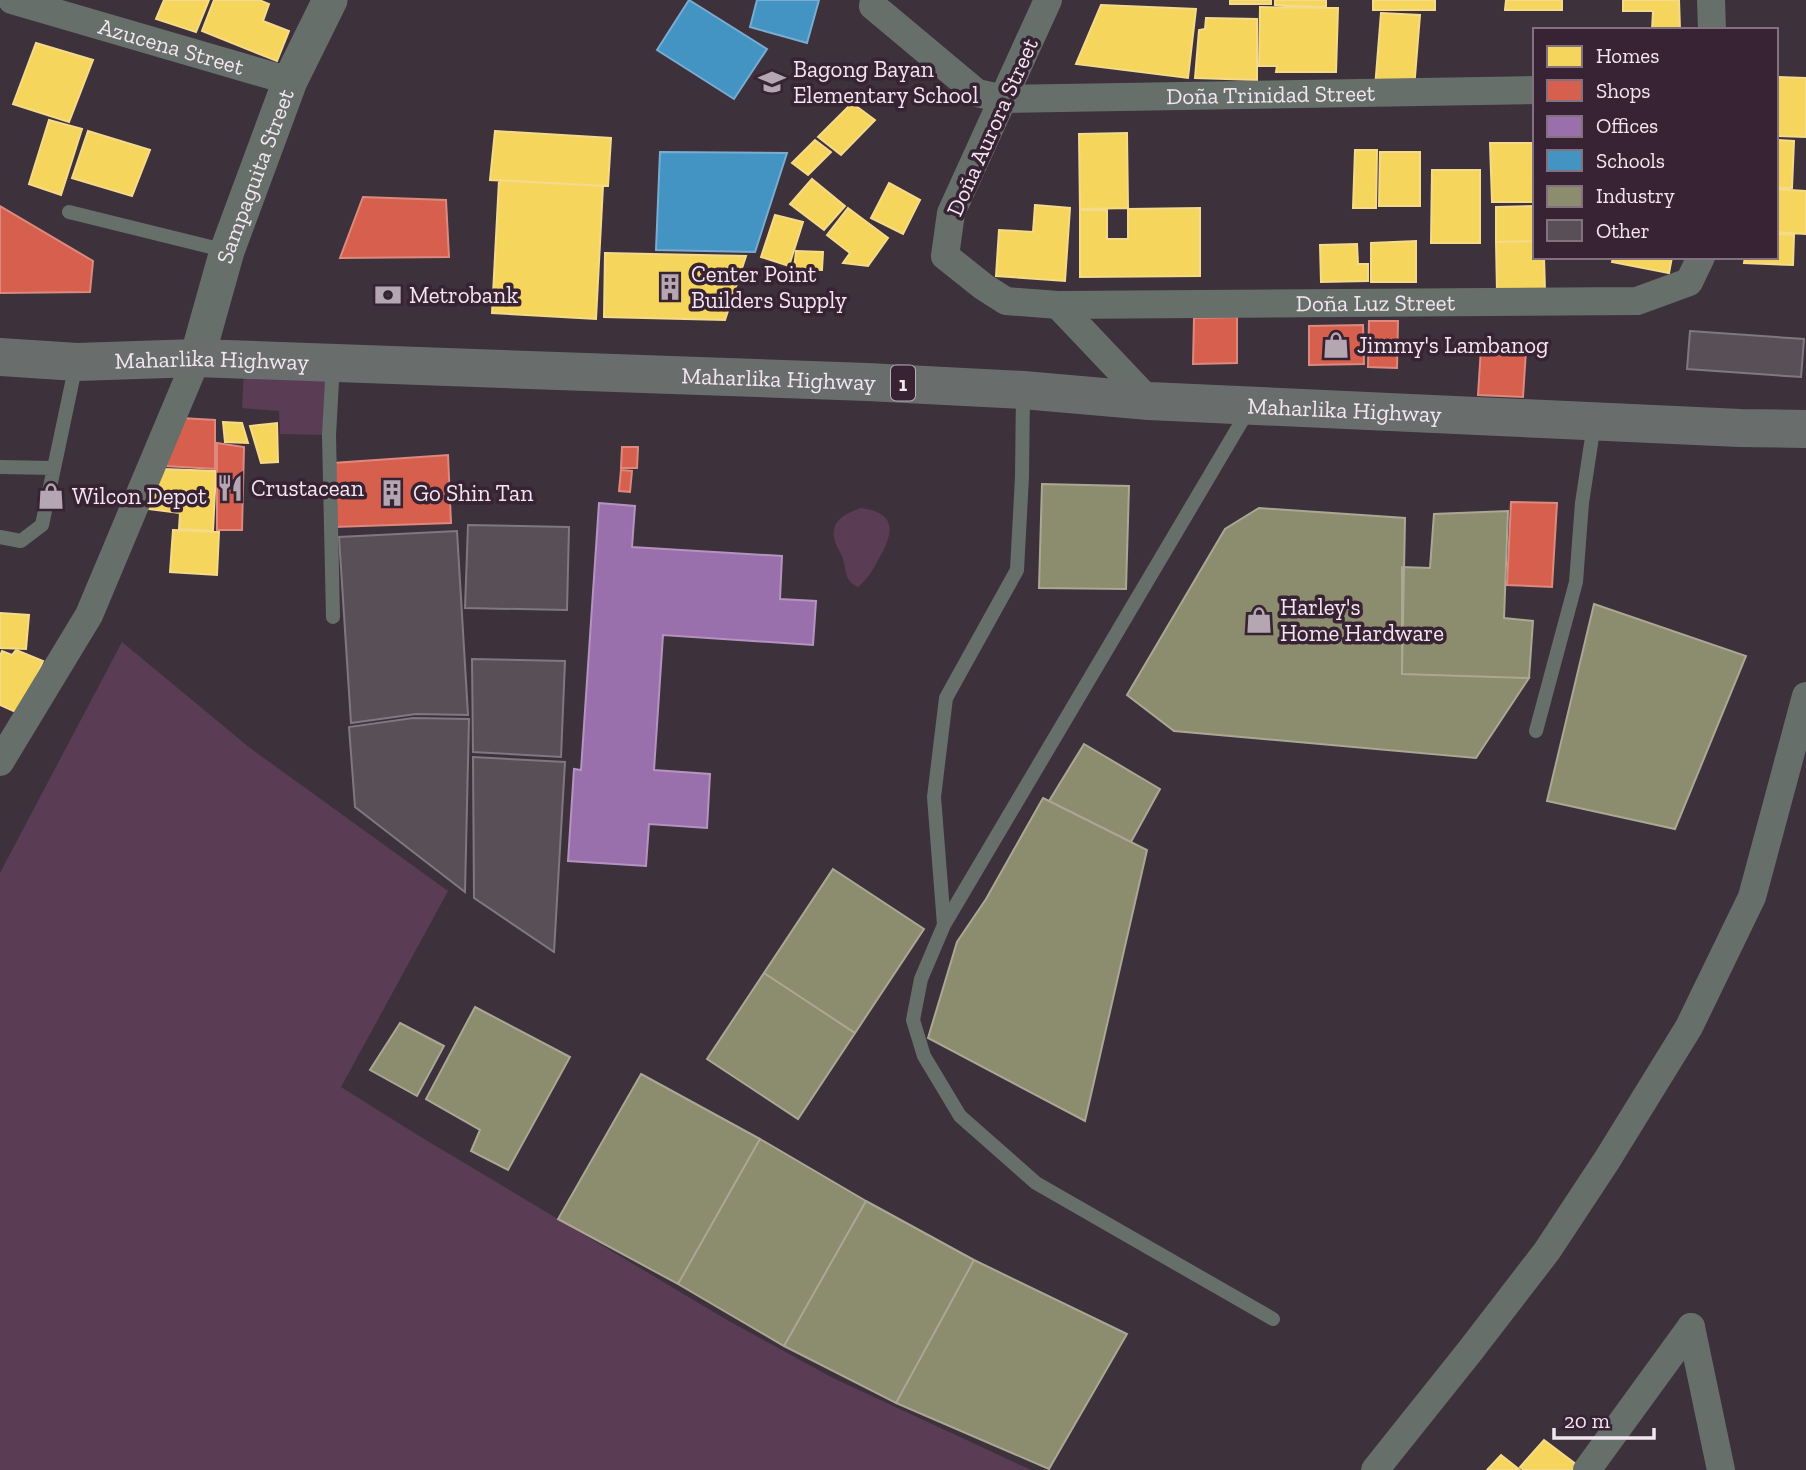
<svg xmlns="http://www.w3.org/2000/svg" width="1806" height="1470" viewBox="0 0 1806 1470" font-family="'Zilla Slab',serif">
  <style>
    .green { fill: #5a3d55 }
    .homes { fill: #f6d55c; stroke: #f5da89; stroke-width: 2 }
    .shops { fill: #d6604d; stroke: #df887e; stroke-width: 2 }
    .offices { fill: #9970ab; stroke: #b493c0; stroke-width: 2 }
    .schools { fill: #4393c3; stroke: #78acd1; stroke-width: 2 }
    .industry { fill: #8c8c6e; stroke: #aba795; stroke-width: 2 }
    .building { fill: #595057; stroke: #81777f; stroke-width: 2 }
    .lines { fill: none; stroke-linecap: round; stroke-linejoin: round }
    .service { stroke: #676f6b; stroke-width: 14 }
    .minor { stroke: #676f6b; stroke-width: 28 }
    .tertiary { stroke: #676f6b; stroke-width: 35 }
    .primary { stroke: #696e6d; stroke-width: 38 }
    .labels { text-anchor: middle; dominant-baseline: central; stroke-width: 7; stroke-linejoin: round; paint-order: stroke }
    .shield { fill: #372333; stroke: #bbacb8; stroke-width: 2 }
    .shield-label { font-size: 21px; font-weight: bold; fill: #f4e6f1 }
    .street-label { font-size: 23px; fill: #f4e6f1; stroke: #372333 }
    .poi-label { font-size: 23px; fill: #f4e6f1; stroke: #372333; text-anchor: start }
  </style>
  <rect width="100%" height="100%" fill="#3d323b"/>
  <path class="green" d="M333 363 329 435 280 434 279 411 242 408 244 372Z
    M861 508C899 513 893 535 878 560 873 570 867 580 858 587 844 580 847 572 843 559 841 552 835 545 834 538 831 520 847 513 861 508Z
    M122 642 250 748 448 891 341 1087 419 1136 727 1320 833 1378 1031 1470H0V873Z"/>
  <path class="homes" d="M164 0H209L196 32 156 19Z
    M214 0H259L269 4 263 21 289 31 277 61 202 31Z
    M1230 0H1271V4H1230Z
    M1275 0H1326V7L1275 5Z
    M1373 0H1435V10H1373Z
    M1506 0H1562V10H1505Z
    M1623 0H1679L1680 30H1652L1653 11H1623Z
    M1101 5 1196 9 1188 78 1076 64Z
    M1260 7 1338 8 1336 72H1276L1277 66H1259Z
    M1381 13 1420 15 1414 89 1375 88Z
    M1206 18 1257 19V80L1195 78 1199 30 1205 29Z
    M36 43 93 60 69 122 13 104Z
    M1776 77 1806 78V137L1776 136Z
    M852 103 875 120 841 155 818 137Z
    M49 120 82 129 61 195 29 184Z
    M88 131 150 150 132 196 72 178Z
    M495 131 611 138 608 186 490 180Z
    M1127 133 1128 208 1080 209 1079 134Z
    M815 140 831 152 808 175 792 163Z
    M1776 140 1794 141 1792 188H1776Z
    M1490 143H1532L1533 202H1492Z
    M1355 150H1377L1376 208H1353Z
    M1380 152H1420V206H1379Z
    M1432 170H1480V243H1431Z
    M812 179 845 206 824 230 790 204Z
    M499 180 603 186 596 319 492 313Z
    M889 183 920 200 903 234 871 218Z
    M1776 189 1806 191V234L1776 232Z
    M1035 205 1070 208 1065 281 996 276 999 230 1033 232Z
    M1535 206V241L1496 242V207Z
    M848 208 888 238 868 266 843 263 850 253 827 235Z
    M1200 208V276L1080 277V210H1107V239H1128V209Z
    M775 215 803 222 789 266 761 257Z
    M1776 234 1794 235 1793 265 1744 263 1745 257H1776Z
    M1416 241V282H1371V243Z
    M1535 241V257H1544L1545 291 1497 292 1496 242Z
    M1357 244 1358 264H1368V281L1321 282 1320 245Z
    M796 251 823 252 822 270 794 269Z
    M605 253 746 256 725 320 604 317Z
    M1613 257H1672L1669 273 1612 262Z
    M223 422 242 423 248 443 225 442Z
    M277 423 278 462 261 463 250 426Z
    M163 469 216 471 213 531 179 529 180 513 148 509Z
    M173 530 219 532 217 575 170 572Z
    M0 613 29 615 26 649 0 648Z
    M16 650 43 661 20 714 0 705V656L2 651 12 655Z
    M1544 1440 1577 1465 1573 1470H1524L1520 1467Z
    M1501 1455 1520 1470H1487Z"/>
  <path class="shops" d="M363 197 446 200 449 257 340 258Z
    M0 206 93 261 90 292 0 293Z
    M1237 317V363L1193 364 1194 318Z
    M1369 321H1398L1397 368 1368 367Z
    M1363 325 1364 364 1309 365V326Z
    M1481 348 1526 350 1523 397 1478 395Z
    M181 418 215 420V469L166 466Z
    M217 443 244 447 242 530H217Z
    M622 447H638L637 468H621Z
    M448 455 451 523 334 527 333 463Z
    M621 470 632 471 630 492 619 491Z
    M1511 502 1557 503 1552 587 1507 585Z"/>
  <path class="offices" d="M599 503 635 506 632 547 782 556 780 599 816 601 813 645 663 635 654 770 710 774 707 828 649 824 646 866 568 861 574 769 581 770Z"/>
  <path class="schools" d="M689 0 767 49 734 99 657 50Z
    M757 0H819L807 43 750 27Z
    M660 152 787 153 755 252 656 250Z"/>
  <path class="industry" d="M1042 484 1129 486 1126 589 1039 588Z
    M1259 508 1405 518 1402 674 1529 678 1476 758 1174 731 1127 695 1225 529Z
    M1508 511 1504 618 1533 621 1529 678 1402 674V567L1430 568 1434 514Z
    M1594 604 1746 656 1675 829 1547 801Z
    M1084 744 1160 789 1131 842 1049 801Z
    M1043 798 1147 850 1085 1121 928 1038 957 942 986 899Z
    M833 869 924 929 855 1033 764 973Z
    M764 973 855 1033 798 1119 707 1059Z
    M475 1007 570 1057 508 1170 471 1151 480 1130 426 1099Z
    M400 1023 444 1046 417 1096 370 1070Z
    M641 1074 760 1139 678 1284 558 1219Z
    M760 1139 866 1201 784 1346 678 1284Z
    M866 1201 974 1260 896 1403 784 1346Z
    M974 1260 1127 1334 1049 1469 896 1403Z"/>
  <path class="building" d="M1690 331 1804 339 1801 377 1687 369Z
    M468 525 569 527 567 610 465 608Z
    M457 531 468 715 416 714 351 723 339 537Z
    M472 659 565 661 561 757 473 752Z
    M413 718 469 719 465 892 355 807 349 727Z
    M473 757 565 762 554 952 474 898Z"/>
  <g class="lines">
    <path class="service" d="M69 212 227 251
      M1249 409 944 925 921 979 913 1020 924 1056 960 1116 1036 1183 1273 1319
      M0 467 54 468
      M0 537 21 541 42 525 76 364
      M333 617 329 435 333 363
      M1536 731 1576 582 1582 503 1594 424
      M944 925 934 797 946 698 1017 570 1022 477 1023 392"/>
    <g class="minor">
      <path id="s1" d="M12 0 290 81"/>
      <path id="s2" d="M874 0 873 6 977 93 1004 99 1535 90"/>
      <path id="s3" d="M1048 0 951 213 945 256 984 287 1006 301 1058 305 1637 301 1689 282 1701 257"/>
      <path d="M1711 0 1712 30"/>
      <path d="M1058 305 1149 401"/>
      <path d="M0 762 89 615 197 358"/>
      <path d="M1691 1327 1721 1470"/>
      <path d="M1375 1470 1470 1351 1547 1251 1607 1160 1689 1027 1752 897 1806 696"/>
      <path d="M1587 1470 1691 1327"/>
    </g>
    <path class="tertiary" id="s4" d="M197 358 227 251 290 81 330 0"/>
    <path class="primary" id="s5" d="M0 357 77 362 197 358 867 382 1023 390 1149 401 1740 428 1806 429"/>
  </g>
  <defs>
    <symbol id="school-bare" viewBox="-9 -9 18 18"><path d="M0-5L7-2L0 1L-7-2ZM-4 1L0 2.5L4 1V4Q0 6-4 4Z" fill="#b4a7b1" stroke="#372333" stroke-width="2.5" paint-order="stroke"/></symbol>
    <symbol id="building-bare" viewBox="-9 -9 18 18"><path d="M-4-6H4V6H1V3H-1V6H-4ZM-2.5-4.3h1.7v1.8h-1.7ZM.8-4.3h1.7v1.8H.8ZM-2.5-1h1.7V.8h-1.7ZM.8-1h1.7V.8H.8Z" fill="#b4a7b1" stroke="#372333" stroke-width="2.5" paint-order="stroke"/></symbol>
    <symbol id="bank-bare" viewBox="-9 -9 18 18"><path d="M-6-4H6V4H-6ZM0-2.3a2.3 2.3 0 1 0 0 4.6a2.3 2.3 0 1 0 0-4.6Z" fill="#b4a7b1" stroke="#372333" stroke-width="2.5" paint-order="stroke"/></symbol>
    <symbol id="shop-bare" viewBox="-9 -9 18 18"><path d="M-5-2.5h2.3a2.7 3.5 0 0 1 5.4 0H5L5.5 6h-11ZM-1.5-2.5h3a1.5 2.3 0 0 0-3 0Z" fill="#b4a7b1" stroke="#372333" stroke-width="2.5" paint-order="stroke"/></symbol>
    <symbol id="restaurant-bare" viewBox="-9 -9 18 18"><path d="M-5-6h1v4h1v-4h1v4h1v-4h1v5L-1.5 .5V6h-2V.5L-5-1ZM5-6V6H3V1.5H1.5Q1.5-4 5-6Z" fill="#b4a7b1" stroke="#372333" stroke-width="2.5" paint-order="stroke"/></symbol>
  </defs>
  <g fill-rule="evenodd">
    <use href="#school-bare" x="753" y="63" width="38" height="38"/>
    <use href="#building-bare" x="651" y="268" width="38" height="38"/>
    <use href="#bank-bare" x="369" y="276" width="38" height="38"/>
    <use href="#shop-bare" x="1317" y="326" width="38" height="38"/>
    <use href="#restaurant-bare" x="211" y="469" width="38" height="38"/>
    <use href="#building-bare" x="373" y="474" width="38" height="38"/>
    <use href="#shop-bare" x="32" y="477" width="38" height="38"/>
    <use href="#shop-bare" x="1240" y="601" width="38" height="38"/>
  </g>
  <g class="labels">
    <rect class="shield" x="891" y="365.5" width="24" height="35" rx="5"/>
    <g class="shield-label">
      <text x="903" y="383">1</text>
    </g>
    <g class="street-label">
      <text stroke="none"><textPath href="#s1" startOffset="166">Azucena Street</textPath></text>
      <text stroke="none"><textPath href="#s2" startOffset="436">Doña Trinidad Street</textPath></text>
      <text transform="translate(992 127) rotate(-66)">Doña Aurora Street</text>
      <text stroke="none"><textPath href="#s4" startOffset="191">Sampaguita Street</textPath></text>
      <text stroke="none"><textPath href="#s3" startOffset="723">Doña Luz Street</textPath></text>
      <text stroke="none"><textPath href="#s5" startOffset="212">Maharlika Highway</textPath></text>
      <text stroke="none"><textPath href="#s5" startOffset="779">Maharlika Highway</textPath></text>
      <text stroke="none"><textPath href="#s5" startOffset="1346">Maharlika Highway</textPath></text>
    </g>
    <g class="poi-label">
      <text x="793" y="69">Bagong Bayan<tspan x="793" dy="26">Elementary School</tspan></text>
      <text x="691" y="274">Center Point<tspan x="691" dy="26">Builders Supply</tspan></text>
      <text x="409" y="295">Metrobank</text>
      <text x="1357" y="345">Jimmy's Lambanog</text>
      <text x="251" y="488">Crustacean</text>
      <text x="413" y="493">Go Shin Tan</text>
      <text x="72" y="496">Wilcon Depot</text>
      <text x="1280" y="607">Harley's<tspan x="1280" dy="26">Home Hardware</tspan></text>
    </g>
  </g>
  <rect x="1533" y="28" width="245" height="231" fill="#372333" stroke="#83717f" stroke-width="2"/>
  <rect x="1547" y="46" width="35" height="21" fill="#f6d55c" stroke="#83717f" stroke-width="2"/>
  <text x="1596" y="63" font-size="21" fill="#f4e6f1">Homes</text>
  <rect x="1547" y="80" width="35" height="21" fill="#d6604d" stroke="#83717f" stroke-width="2"/>
  <text x="1596" y="98" font-size="21" fill="#f4e6f1">Shops</text>
  <rect x="1547" y="116" width="35" height="21" fill="#9970ab" stroke="#83717f" stroke-width="2"/>
  <text x="1596" y="133" font-size="21" fill="#f4e6f1">Offices</text>
  <rect x="1547" y="150" width="35" height="21" fill="#4393c3" stroke="#83717f" stroke-width="2"/>
  <text x="1596" y="168" font-size="21" fill="#f4e6f1">Schools</text>
  <rect x="1547" y="186" width="35" height="21" fill="#8c8c6e" stroke="#83717f" stroke-width="2"/>
  <text x="1596" y="203" font-size="21" fill="#f4e6f1">Industry</text>
  <rect x="1547" y="220" width="35" height="21" fill="#595057" stroke="#83717f" stroke-width="2"/>
  <text x="1596" y="238" font-size="21" fill="#f4e6f1">Other</text>
  <path d="M1554 1428v10h100v-10" fill="none" stroke="#f4e6f1" stroke-width="3.5"/>
  <text x="1564" y="1428" font-size="21" fill="#f4e6f1" stroke="#372333" stroke-width="5" paint-order="stroke">20 m</text>
</svg>
